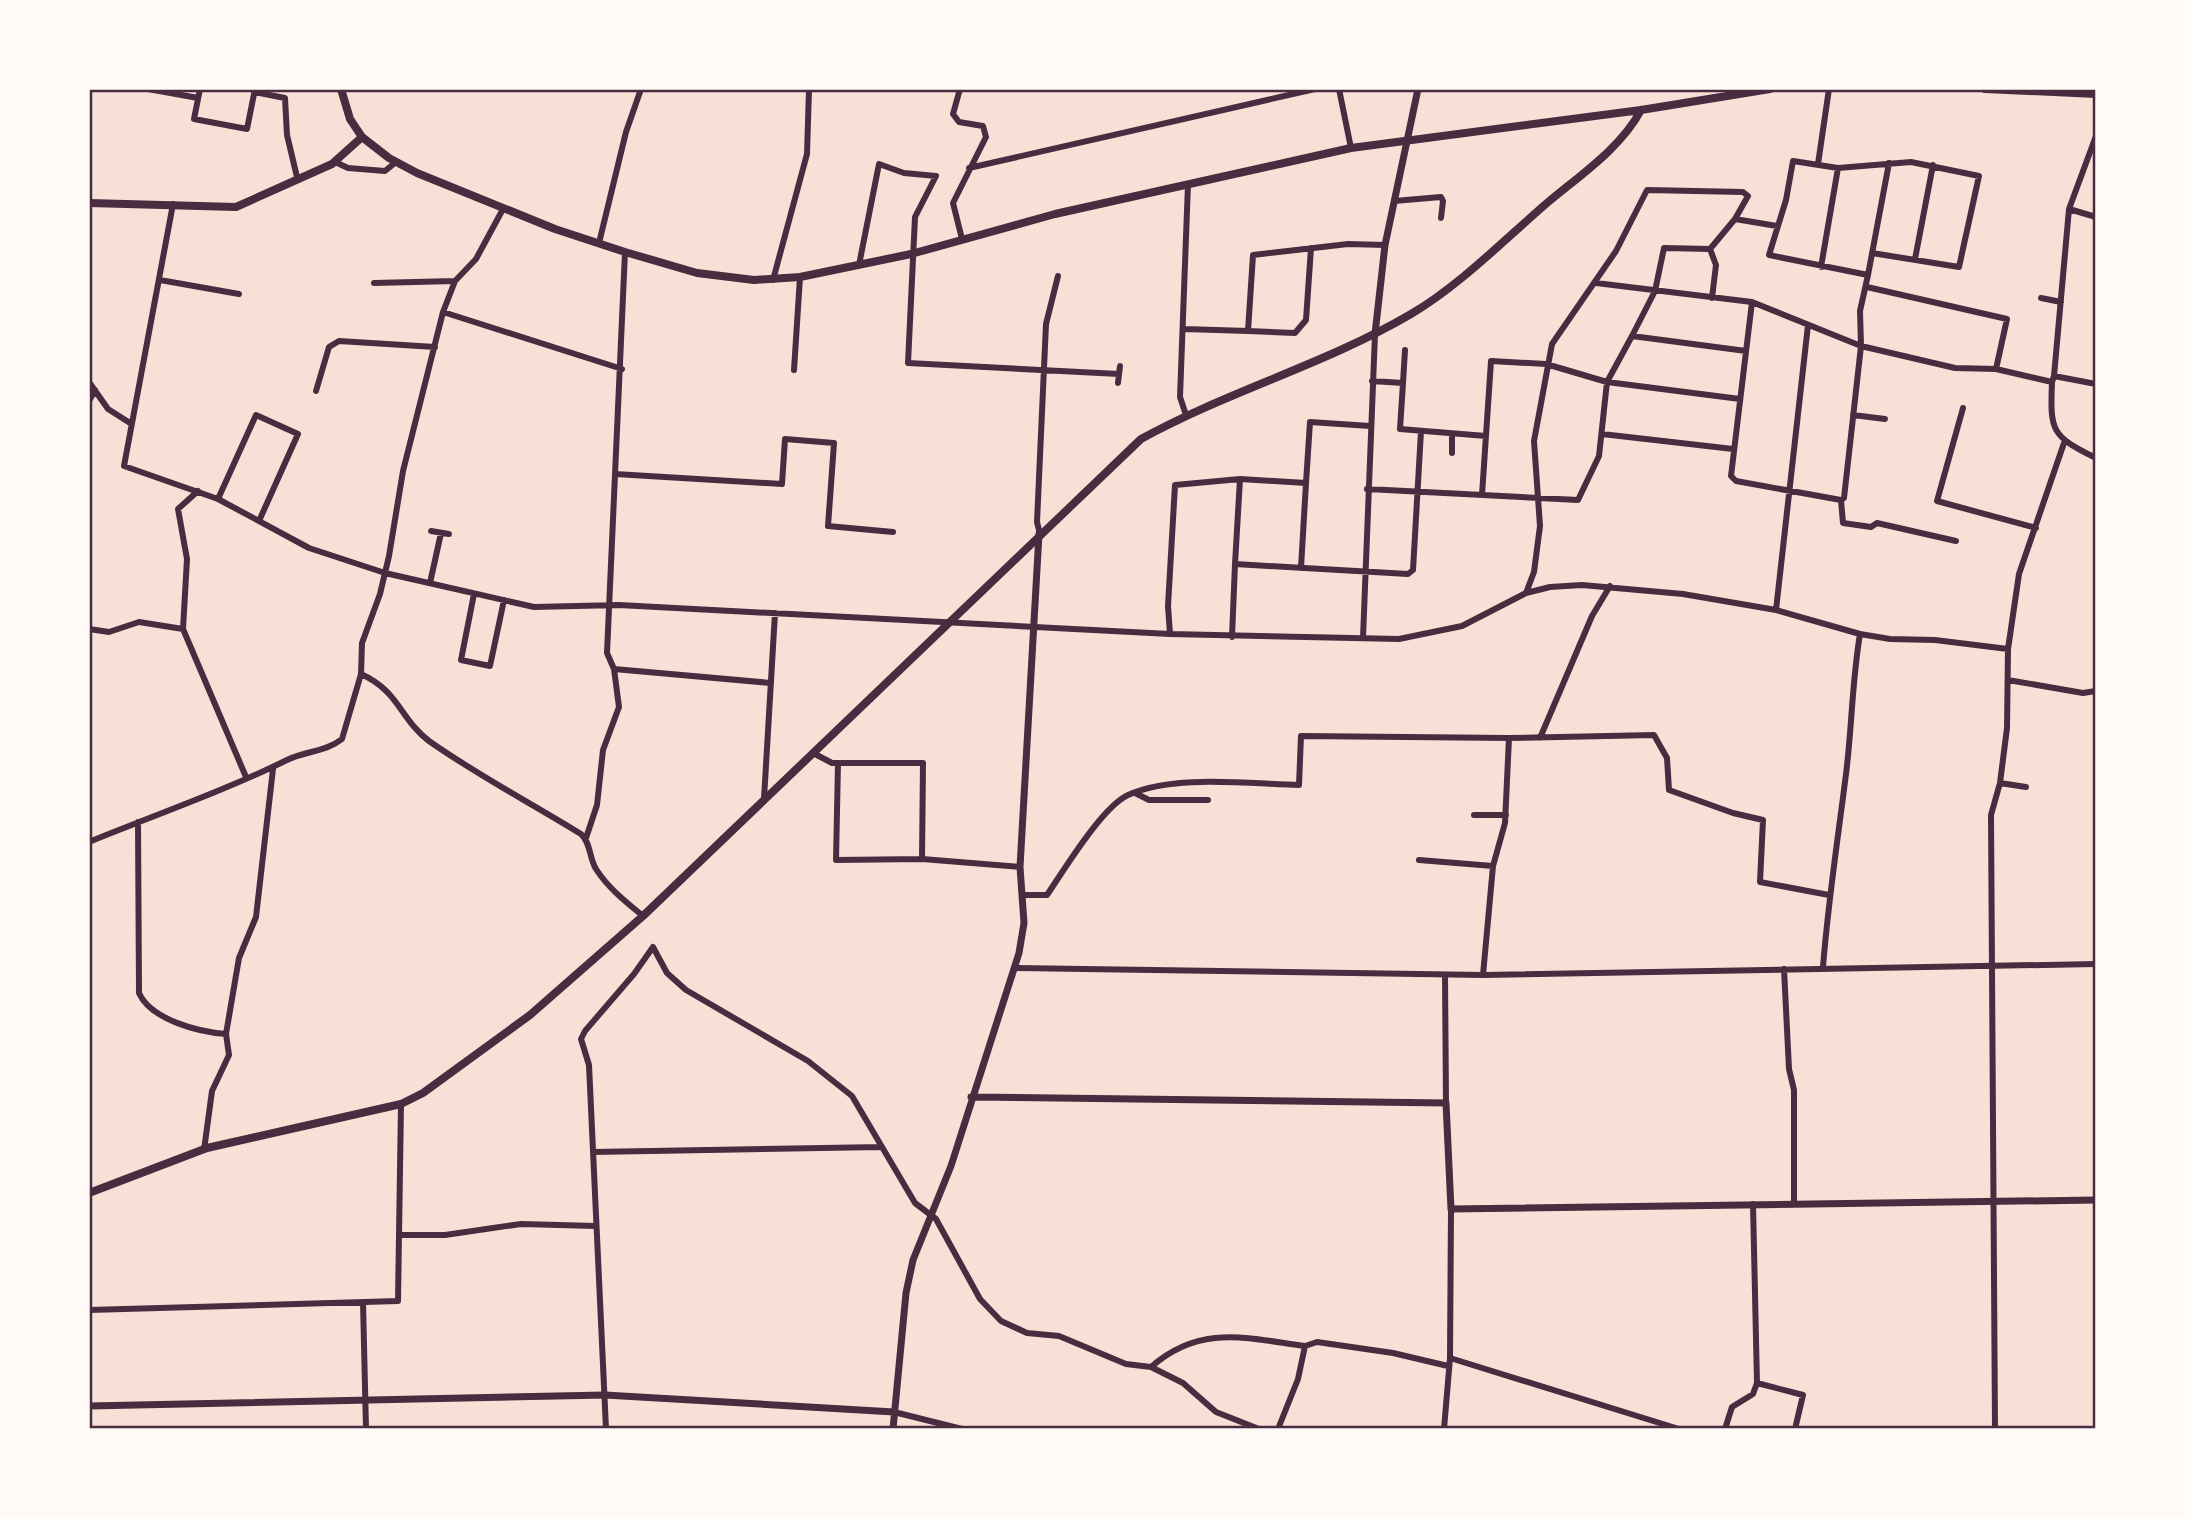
<svg xmlns="http://www.w3.org/2000/svg" width="2185" height="1518" viewBox="0 0 2185 1518" font-family="'Archivo Narrow',sans-serif">
  <style>
    .lines { fill: none; stroke-linecap: round; stroke-linejoin: round }
    .minor { stroke: #4a2c40; stroke-width: 6 }
    .tertiary { stroke: #4a2c40; stroke-width: 7 }
    .secondary { stroke: #4a2c40; stroke-width: 8 }
    .neatline { fill: none; stroke: #4a2c40; stroke-width: 2.5 }
  </style>
  <rect width="100%" height="100%" fill="#f7e1d7"/>
  <g class="lines">
    <path class="minor" d="M148 89 198 98
      M200 89 194 119 247 129 255 89
      M960 89 953 114 959 122 983 126 986 137 953 203 962 239
      M1339 89 1351 148
      M254 92 285 98 287 135 297 177
      M335 162 348 168 385 171 396 162
      M1818 164 1829 89
      M969 168 1315 89
      M1394 201 1441 197 1443 201 1441 218
      M173 204 124 466 218 499 309 548 385 573 534 607 619 605 1170 634 1399 639 1462 626 1526 593 1550 587 1582 585 1683 594 1776 610 1860 634 1890 639 1935 640 2008 649
      M2069 209 2096 217
      M599 243 626 132 641 89
      M1710 249 1716 265 1712 298
      M1872 253 1959 267 1979 176 1911 162 1838 168 1793 161 1786 200 1769 255 1868 275 1860 311 1861 346 1844 498 1841 500 1843 523 1871 527 1877 523 1956 541
      M1915 259 1933 165
      M859 265 879 164 904 173 936 176 915 217 908 363 1119 374
      M1821 267 1838 168
      M1868 275 1889 163
      M160 280 239 294
      M773 280 807 154 809 89
      M374 283 455 281
      M1596 283 1752 302 1861 346 1955 368 1996 369 2052 382 2054 376 2096 384
      M1867 287 2007 319 1996 369
      M2041 298 2061 302
      M1752 302 1731 476 1736 481 1841 500
      M443 312 622 369
      M1184 329 1248 331 1253 255 1348 244 1385 245
      M1248 331 1295 333 1306 320 1311 248
      M1632 336 1655 291 1664 248 1710 249 1735 219 1777 226
      M794 370 800 277
      M2054 376 2069 209 2096 136
      M1372 381 1403 383 1400 429 1486 436
      M89 382 108 409 130 423
      M2052 382C2050 431 2051 436 2096 458
      M1118 383 1120 366
      M1403 383 1405 350
      M316 391 329 347 339 341 435 347
      M89 401 95 390
      M1963 408 1937 501 2036 528
      M1186 415 1180 397 1188 184
      M1853 415 1885 419
      M1602 434 1733 449
      M1452 453V434
      M615 474 782 484 785 439 834 443 828 526 893 532
      M1240 479 1235 564 1408 574 1413 570 1421 431
      M1367 489 1578 500 1599 456 1607 382 1632 336 1746 351
      M198 491 178 509 187 559 183 629 246 777
      M1482 495 1491 361 1546 364 1607 382 1740 399
      M218 499 256 415 298 434 259 521
      M431 531 449 534
      M1040 534 1037 522 1046 324 1058 276
      M1301 568 1306 483
      M430 583 441 533
      M1526 593 1534 572 1540 526 1534 441 1552 344 1616 251 1647 190 1743 192 1748 196 1735 219
      M474 594 461 660 490 666 504 600
      M1776 610 1808 325
      M89 629 109 632 139 622 183 629
      M1170 634 1168 606 1175 485 1240 479 1306 483 1310 422 1370 426
      M1232 637 1235 564
      M1363 638 1375 334
      M614 669 771 683
      M361 674C399 691 400 719 429 741 477 775 531 803 581 834 591 843 589 858 596 869 608 888 626 902 643 916
      M2008 680 2083 693 2096 691
      M1540 738 1592 616 1610 586
      M813 753 832 763H923L922 859
      M838 763 836 860 922 859 1020 867
      M2000 783 2026 787
      M1135 793 1149 800H1208
      M764 799 775 613
      M1474 815H1506
      M138 822 139 993C151 1020 199 1032 226 1034L239 958 256 917 273 769
      M586 838 597 805 603 750 619 707 614 669 607 653 625 252
      M89 842C155 815 224 791 287 760 305 751 326 752 342 739L361 674 362 643 380 594 389 556 403 471 443 312 455 281 476 259 503 209
      M1419 860 1493 866
      M1023 895H1047C1064 870 1102 807 1128 795 1173 774 1250 784 1299 785L1301 736 1509 738 1654 735 1667 758 1669 790 1733 813 1763 820 1760 882 1829 895
      M1823 967C1828 902 1838 838 1846 774 1852 727 1852 681 1860 634
      M1015 968 1483 975 2096 964
      M1784 969 1789 1069 1794 1090V1204
      M1445 975 1446 1103
      M1483 975 1493 866 1505 823 1509 738
      M204 1150 212 1091 229 1055 226 1034
      M593 1152 881 1147
      M399 1235H445L521 1224 596 1226
      M363 1302 366 1429
      M89 1310 398 1301 401 1104
      M1450 1358 1679 1429
      M1151 1367 1183 1383 1216 1412 1259 1429
      M1757 1383 1803 1395 1795 1429
      M894 1412 962 1429
      M606 1429 589 1065 581 1039 585 1031 634 974 653 947 667 973 686 990 808 1061 852 1096 915 1203 936 1219 980 1299 1001 1321 1027 1333 1059 1336 1126 1364 1151 1367C1200 1324 1246 1338 1305 1346L1317 1342 1393 1353 1448 1366
      M1278 1429 1298 1379 1305 1346
      M1444 1429 1450 1358 1451 1209
      M1725 1429 1732 1407 1753 1394 1757 1383 1753 1204
      M1995 1429 1991 815 2000 783 2007 728 2008 649 2019 574 2064 443"/>
    <path class="tertiary" d="M1375 334 1385 245 1418 89
      M971 1097 1446 1103 1451 1209 2096 1200
      M89 1406 605 1395 894 1412
      M893 1429 906 1293 913 1260 951 1166 1019 953 1024 923 1020 867 1039 534"/>
    <path class="secondary" d="M341 89 350 119 362 137 389 158 417 173 555 229 625 252 697 273 754 280 800 277 911 254 1055 214 1351 148 1641 110 1770 89
      M1985 89 2096 94
      M89 203 236 207 332 164 362 137
      M89 1193 207 1148 401 1104 423 1093 530 1015 643 916 1141 439C1228 391 1326 364 1411 314 1459 286 1505 239 1547 203 1579 176 1621 148 1641 110"/>
  </g>
  <rect width="2185" height="1518" fill="none" stroke="#fffaf5" stroke-width="182"/>
  <rect x="91" y="91" width="2003" height="1336" class="neatline"/>
</svg>
